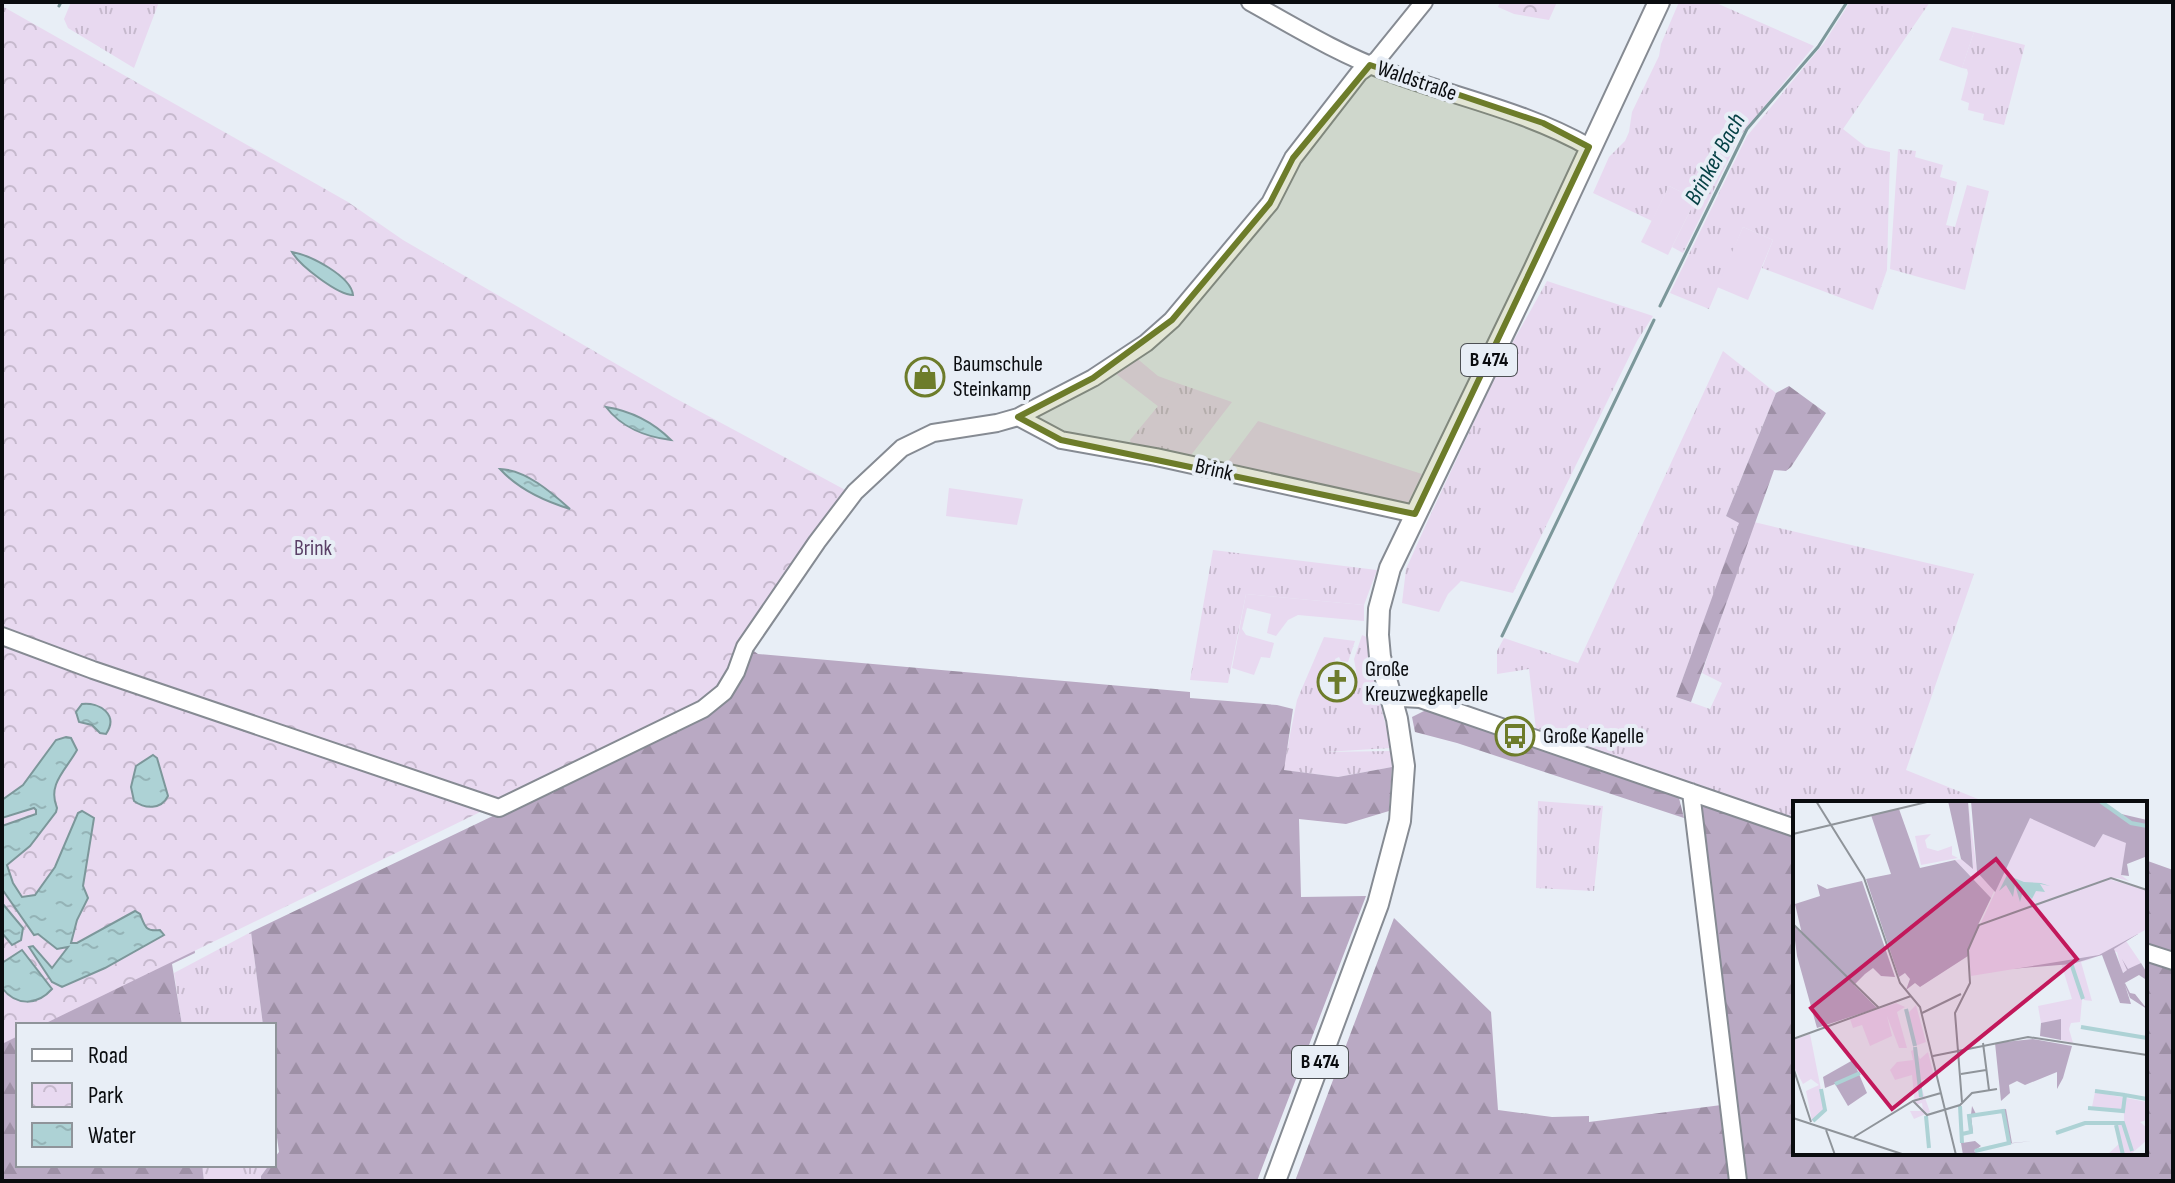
<svg xmlns="http://www.w3.org/2000/svg" width="2175" height="1183" viewBox="0 0 2175 1183" font-family="'Sofia Sans Condensed',sans-serif">
  <style>
    .grass { fill: url(#grass-tufts) }
    .forest { fill: url(#forest-firs) }
    .park { fill: url(#park-crowns) }
    .garden { fill: #e8d9f0 }
    .water { fill: url(#water-ripples); stroke: #7c979a; stroke-width: 2 }
    .lines { fill: none; stroke-linecap: round; stroke-linejoin: round }
    .stream { stroke: #7c979a; stroke-width: 3 }
    .minor-casing { stroke: #868b93; stroke-width: 20 }
    .major-casing { stroke: #868b93; stroke-width: 24 }
    .minor { stroke: #fff; stroke-width: 16 }
    .major { stroke: #fff; stroke-width: 20 }
    .marked { fill: #6d7c2a; fill-opacity: 0.2; stroke: #6d7c2a; stroke-width: 6; stroke-linejoin: round }
    .labels { text-anchor: middle; dominant-baseline: central; stroke-width: 8; stroke-linejoin: round; paint-order: stroke }
    .shield { fill: #e8eef6; stroke: #4d5054; stroke-width: 2 }
    .shield-label { font-size: 20px; font-weight: bold; fill: #0a0c0f }
    .street-label { font-size: 22px; fill: #0a0c0f; stroke: #e8eef6 }
    .poi-label { font-size: 22px; fill: #0a0c0f; stroke: #e8eef6; text-anchor: start }
    .park-label { font-size: 22px; fill: #5a4067; stroke: #e8eef6 }
    .water-label { font-size: 24px; font-style: italic; fill: #064246; stroke: #e8eef6 }
    .inset-river { fill: none; stroke: #add2d5; stroke-width: 4 }
    .inset-road { fill: none; stroke: #8f949a; stroke-width: 2 }
    .view { fill: #c2185b; fill-opacity: 0.15; stroke: #c2185b; stroke-width: 4 }
    .inset-edge { fill: none; stroke: #0a0c0f; stroke-width: 4 }
  </style>
  <defs>
    <pattern id="grass-tufts" width="24" height="20" patternUnits="userSpaceOnUse" patternTransform="scale(2)"><rect width="24" height="20" fill="#e8d9f0"/><path d="M3 7l-1-3M5 7V3M7 7l1-3M15 17l-1-3M17 17v-4M19 17l1-3" fill="none" stroke="#c6b9cd"/></pattern>
    <pattern id="forest-firs" width="22" height="20" patternUnits="userSpaceOnUse" patternTransform="scale(2)"><rect width="22" height="20" fill="#b9a9c3"/><path d="M5 1l3.5 6h-7zM16 11l3.5 6h-7z" fill="#9e90a6"/></pattern>
    <pattern id="park-crowns" width="20" height="18" patternUnits="userSpaceOnUse" patternTransform="scale(2)"><rect width="20" height="18" fill="#e8d9f0"/><path d="M2 6a3 3 0 1 1 6 0M12 15a3 3 0 1 1 6 0" fill="none" stroke="#c6b9cd"/></pattern>
    <pattern id="water-ripples" width="26" height="14" patternUnits="userSpaceOnUse" patternTransform="scale(2)"><rect width="26" height="14" fill="#add2d5"/><path d="M2 4q2-2 4 0t4 0M15 11q2-2 4 0t4 0" fill="none" stroke="#94b3b6"/></pattern>
  </defs>
  <rect width="100%" height="100%" fill="#e8eef6"/>
  <path class="grass" d="M71 2H159L134 68 68 28 64 19Z
    M1679 2H1714L1814 46 1740 136 1683 253 1672 247 1696 199 1669 186 1652 221 1593 193 1609 157 1625 141 1629 132 1632 112 1659 56 1661 44Z
    M1850 2H1930L1843 129 1866 147 1890 152 1887 270 1873 310 1762 268 1773 240 1743 227 1709 309 1670 293 1747 136 1824 43Z
    M1974 32 2025 45 2004 125 1983 120 1984 114 1968 110 1969 103 1961 100 1968 73 1967 69 1962 68Z
    M1898 149 1916 151 1915 157 1943 165 1940 177 1957 182 1946 225 1955 227 1967 185 1989 191 1965 290 1890 269Z
    M1547 281 1653 316 1637 341 1513 593 1461 581 1448 594 1439 612 1402 603 1406 569 1429 518 1504 358Z
    M1723 351 1776 393 1726 516 1740 523 1676 697 1710 709 1722 683 1702 673 1754 522 1974 574 1906 770 1988 803H1795V820L1536 730 1529 669 1497 674V651L1504 638 1578 663Z
    M1177 383 1232 402 1188 459 1132 447 1130 440Z
    M1213 550 1377 570 1364 605 1246 594 1228 683 1190 680Z
    M1362 635 1371 639C1369 676 1384 712 1391 748L1325 752 1391 751 1392 767 1338 777 1283 770 1297 700 1324 637 1355 641 1348 662 1341 661 1339 657 1335 659 1337 672 1328 674 1324 681 1331 689 1338 692 1345 688 1351 690 1357 677 1354 659Z
    M1538 801 1603 806 1594 891 1536 888Z
    M251 932 263 1025H182L174 973Z
    M202 1165H269L261 1176V1181H204Z"/>
  <path class="forest" d="M1789 386 1826 413 1791 467 1786 471 1774 470 1691 702 1676 697 1739 523 1726 516 1776 393Z
    M751 649 758 654 1190 692V698L1277 705 1293 709 1284 770 1338 777 1392 767 1389 811 1346 824 1299 819 1301 897 1366 896 1257 1181H261V1176L269 1165H274V1158L279 1152 274 1116V1025H263L251 932 691 721Z
    M1428 709 1678 794 1684 818 1457 743 1415 732 1412 717Z
    M1701 803 1795 836V1153H2145V958L2173 968 2171 1181H1295L1394 918 1491 1012 1498 1110 1552 1117 1589 1116V1122L1737 1103Z
    M2145 860 2173 870V954L2145 944Z
    M193 938 195 953 172 964 182 1025H18V1165H202L204 1181H2V1020Z"/>
  <path class="park" d="M1500 2H1557L1549 20 1514 14 1498 7Z
    M2 6 348 202 403 240 673 397 849 492 800 553 754 628 717 697 42 1025H18V1036L2 1044Z"/>
  <path class="garden" d="M1952 27 1974 32 1962 68 1939 60Z
    M1669 186 1696 199 1668 255 1641 242Z
    M1743 227 1773 240 1748 300 1717 287Z
    M1134 356 1158 376 1177 383 1159 407 1111 370Z
    M1258 421 1422 474 1406 507 1223 468Z
    M949 488 1023 499 1017 525 946 516Z
    M1246 594 1364 605V621L1298 615 1288 620 1276 636 1267 633 1271 614 1247 608 1242 629 1246 635 1274 643 1270 658 1261 657 1254 675 1232 668Z"/>
  <path class="water" d="M292 252C310 255 351 276 353 295 338 295 300 266 292 252Z
    M606 407C631 411 653 422 671 440 646 437 621 427 606 407Z
    M500 469C526 470 551 492 570 509 544 501 518 489 500 469Z
    M82 704C100 702 119 715 106 734L100 733 92 725 79 722 76 712Z
    M66 737 71 738 77 750C66 770 47 784 57 808L56 812 30 846 7 865 13 883 22 897 35 895 55 867 78 813 82 811 94 818 83 886 88 898 77 920 71 943H77L135 911 140 914C145 926 145 932 160 930L164 935 105 968 62 987 52 982 29 947 33 946 52 968 68 947 57 949 38 934 34 935 2 889V826L36 814V810L34 808 2 818V800L23 785 56 740Z
    M153 755 157 758 168 796C161 810 145 809 134 801L131 787 136 766Z
    M2 903 23 928 21 940 12 945 2 933Z
    M22 950 52 989C37 1006 16 1006 2 988V963Z"/>
  <g class="lines">
    <path class="stream" d="M59 6 61 2
      M1660 306 1747 129 1818 47 1847 2
      M1502 636 1654 320"/>
    <defs>
      <path id="minor" d="M1250 2C1295 27 1339 54 1388 72 1455 97 1526 111 1589 147
        M1018 417 1061 440 1156 457 1415 514
        M2 636 93 670 499 808 703 709 724 692 736 672 745 647 817 542 855 492 902 448 933 433 997 423 1018 417 1093 378 1146 343 1172 320 1270 203 1293 158 1359 73 1377 60 1424 2
        M1392 701 1402 698 1420 699 1795 828
        M1691 792 1738 1181
        M2145 952 2173 961"/>
      <path id="major" d="M1275 1181 1378 904 1400 821 1404 766 1397 719 1380 657 1378 635 1379 609 1390 568 1534 270 1659 2"/>
    </defs>
    <use href="#minor" class="minor-casing"/>
    <use href="#major" class="major-casing"/>
    <use href="#minor" class="minor"/>
    <use href="#major" class="major"/>
  </g>
  <path class="marked" d="M1370 65 1543 123 1589 147 1415 514 1061 440 1018 417 1093 378 1172 320 1270 203 1293 158Z"/>
  <defs>
    <symbol id="shop-ring" viewBox="-11 -11 22 22"><circle r="9.5" fill="#e8eef6" stroke="#6d7c2a" stroke-width="1.5"/><path d="M-5-2.5h2.3a2.7 3.5 0 0 1 5.4 0H5L5.5 6h-11ZM-1.5-2.5h3a1.5 2.3 0 0 0-3 0Z" fill="#6d7c2a"/></symbol>
    <symbol id="church-ring" viewBox="-11 -11 22 22"><circle r="9.5" fill="#e8eef6" stroke="#6d7c2a" stroke-width="1.5"/><path d="M-1.2-6h2.4v3.5h3.3v2.4h-3.3V6h-2.4V-.1h-3.3v-2.4h3.3Z" fill="#6d7c2a"/></symbol>
    <symbol id="bus-ring" viewBox="-11 -11 22 22"><circle r="9.5" fill="#e8eef6" stroke="#6d7c2a" stroke-width="1.5"/><path d="M-5-6H5V4H4V6H2V4H-2V6H-4V4H-5ZM-3.5-4V0h7V-4ZM-3.5 1.2v1.5H-2V1.2ZM2 1.2v1.5H3.5V1.2Z" fill="#6d7c2a"/></symbol>
  </defs>
  <g fill-rule="evenodd">
    <use href="#shop-ring" x="903" y="355" width="44" height="44"/>
    <use href="#church-ring" x="1315" y="660" width="44" height="44"/>
    <use href="#bus-ring" x="1493" y="714" width="44" height="44"/>
  </g>
  <g class="labels">
    <g class="shield">
      <rect x="1461" y="344" width="56" height="32" rx="6"/>
      <rect x="1292" y="1046" width="56" height="32" rx="6"/>
    </g>
    <g class="shield-label">
      <text x="1489" y="360">B 474</text>
      <text x="1320" y="1062">B 474</text>
    </g>
    <g class="street-label">
      <text transform="translate(1417 81) rotate(19)">Waldstraße</text>
      <text transform="translate(1214 470) rotate(13)">Brink</text>
    </g>
    <g class="poi-label">
      <text x="953" y="364">Baumschule<tspan x="953" dy="25">Steinkamp</tspan></text>
      <text x="1365" y="669">Große<tspan x="1365" dy="25">Kreuzwegkapelle</tspan></text>
      <text x="1543" y="736">Große Kapelle</text>
    </g>
    <g class="park-label">
      <text x="313" y="548">Brink</text>
    </g>
    <g class="water-label">
      <text transform="translate(1715 159) rotate(-61)">Brinker Bach</text>
    </g>
  </g>
  <g transform="translate(1793 801)">
    <rect width="354" height="354" fill="#e8eef6"/>
    <path d="M175 0 184 71 202 88 198 97 162 59 170 58 180 66ZM138 33 132 39 134 47 145 50 159 45V54L165 57 128 64 122 35ZM310 33 334 42 328 74 336 80 324 77 271 91ZM333 140 348 162 329 172 324 151 317 150 321 156 316 157 314 151ZM301 157 288 161 299 200 291 199 279 161ZM277 161 289 199 287 221 278 222 276 228 280 242 268 239 248 222 245 205 279 198 268 162ZM103 202 112 206 104 211 114 247H106L94 215 99 235 77 245 69 224 60 227 57 218ZM123 204 133 241 122 245 115 212ZM17 233 32 309 19 320 13 290 26 284 18 278 10 283 0 264V239ZM122 248 127 258 135 251 141 275 126 280 137 311 121 318 117 310H130L129 302 122 304 119 274 102 279 97 269 104 261 120 259 118 250ZM302 291 354 301V319L347 321 354 327V339L337 354H314L328 341 322 322 331 323V310L299 306Z" fill="#e8d9f0"/>
    <path d="M155 0H175L180 68 168 58ZM178 0H307L324 12 354 19V64L352 56 334 63 336 75 328 74 333 42 310 33 292 62 203 92 184 71ZM106 8 127 67 162 59 198 97 185 124 345 133 321 148 330 172 334 169 329 158 335 168 348 162 354 172 352 178 346 174 330 183 332 182 337 192 342 193 354 208 337 197 332 184 338 203 327 202 309 154 279 163 218 168 175 155 127 186 122 182 113 189 117 178 112 172 106 176 73 78 98 73 78 14ZM69 80 102 176 88 175 80 167 72 173 61 184 84 207 24 227 4 155 0 124 9 133 2 103 27 95 24 83 34 88ZM268 218V239L247 235 248 222ZM240 238 279 245 270 277 264 288V271L232 284 224 280 216 284 217 292 208 300 202 242ZM60 259 74 292 55 305 42 283 32 287 30 276ZM179 305 183 313 213 308 219 342 239 340 196 345 215 342 209 311 178 314 180 332 169 334V342L182 340 188 345 181 350 186 354H170L167 336 169 332 176 331Z" fill="#b9a9c3"/>
    <path d="M237 17 303 47 276 90 315 78 354 89V128L306 154 178 175 175 149Z" fill="#e8d9f0"/>
    <path d="M214 74 231 81 248 82 257 85 247 83 252 91 243 90 239 98 230 90 227 101 222 84 220 96 213 84 206 90Z" fill="#add2d5"/>
    <path class="inset-river" d="M307 0 338 22 354 25M278 162 290 198M113 208 122 245M288 226 354 237M122 246 128 296M42 283 67 272M302 290 332 294M167 305 169 342M295 307 330 310 332 294 354 298M133 315 136 347M20 320 32 309 28 288M323 324 330 354M263 332 292 322H330L339 350M169 333 178 331 176 315 210 310 216 342 182 350"/>
    <path class="inset-road" d="M23 0 71 77 107 182 127 206 163 354M0 33 138 0M0 123 86 207M129 212 168 193M0 238 118 195M190 242 196 289M140 255 235 236 354 254M0 266 18 321M168 273 193 269M120 300 134 314 167 304 179 292 204 288M169 301 162 212 177 182 175 149 186 124 318 77 354 89M0 317 112 354M33 329 42 354M61 336 120 300 148 292"/>
    <path class="view" d="M203 58 284 158 99 308 18 207Z"/>
    <rect width="354" height="354" class="inset-edge"/>
  </g>
  <rect width="2175" height="1183" fill="none" stroke="#0a0c0f" stroke-width="8"/>
  <rect x="16" y="1023" width="260" height="144" fill="#e8eef6" stroke="#8f949a" stroke-width="2"/>
  <rect x="32" y="1049" width="40" height="12" fill="#ffffff" stroke="#8f949a" stroke-width="2"/>
  <text x="88" y="1063" font-size="24" fill="#0a0c0f">Road</text>
  <rect x="32" y="1083" width="40" height="24" fill="url(#park-crowns)" stroke="#8f949a" stroke-width="2"/>
  <text x="88" y="1103" font-size="24" fill="#0a0c0f">Park</text>
  <rect x="32" y="1123" width="40" height="24" fill="url(#water-ripples)" stroke="#8f949a" stroke-width="2"/>
  <text x="88" y="1143" font-size="24" fill="#0a0c0f">Water</text>
</svg>
